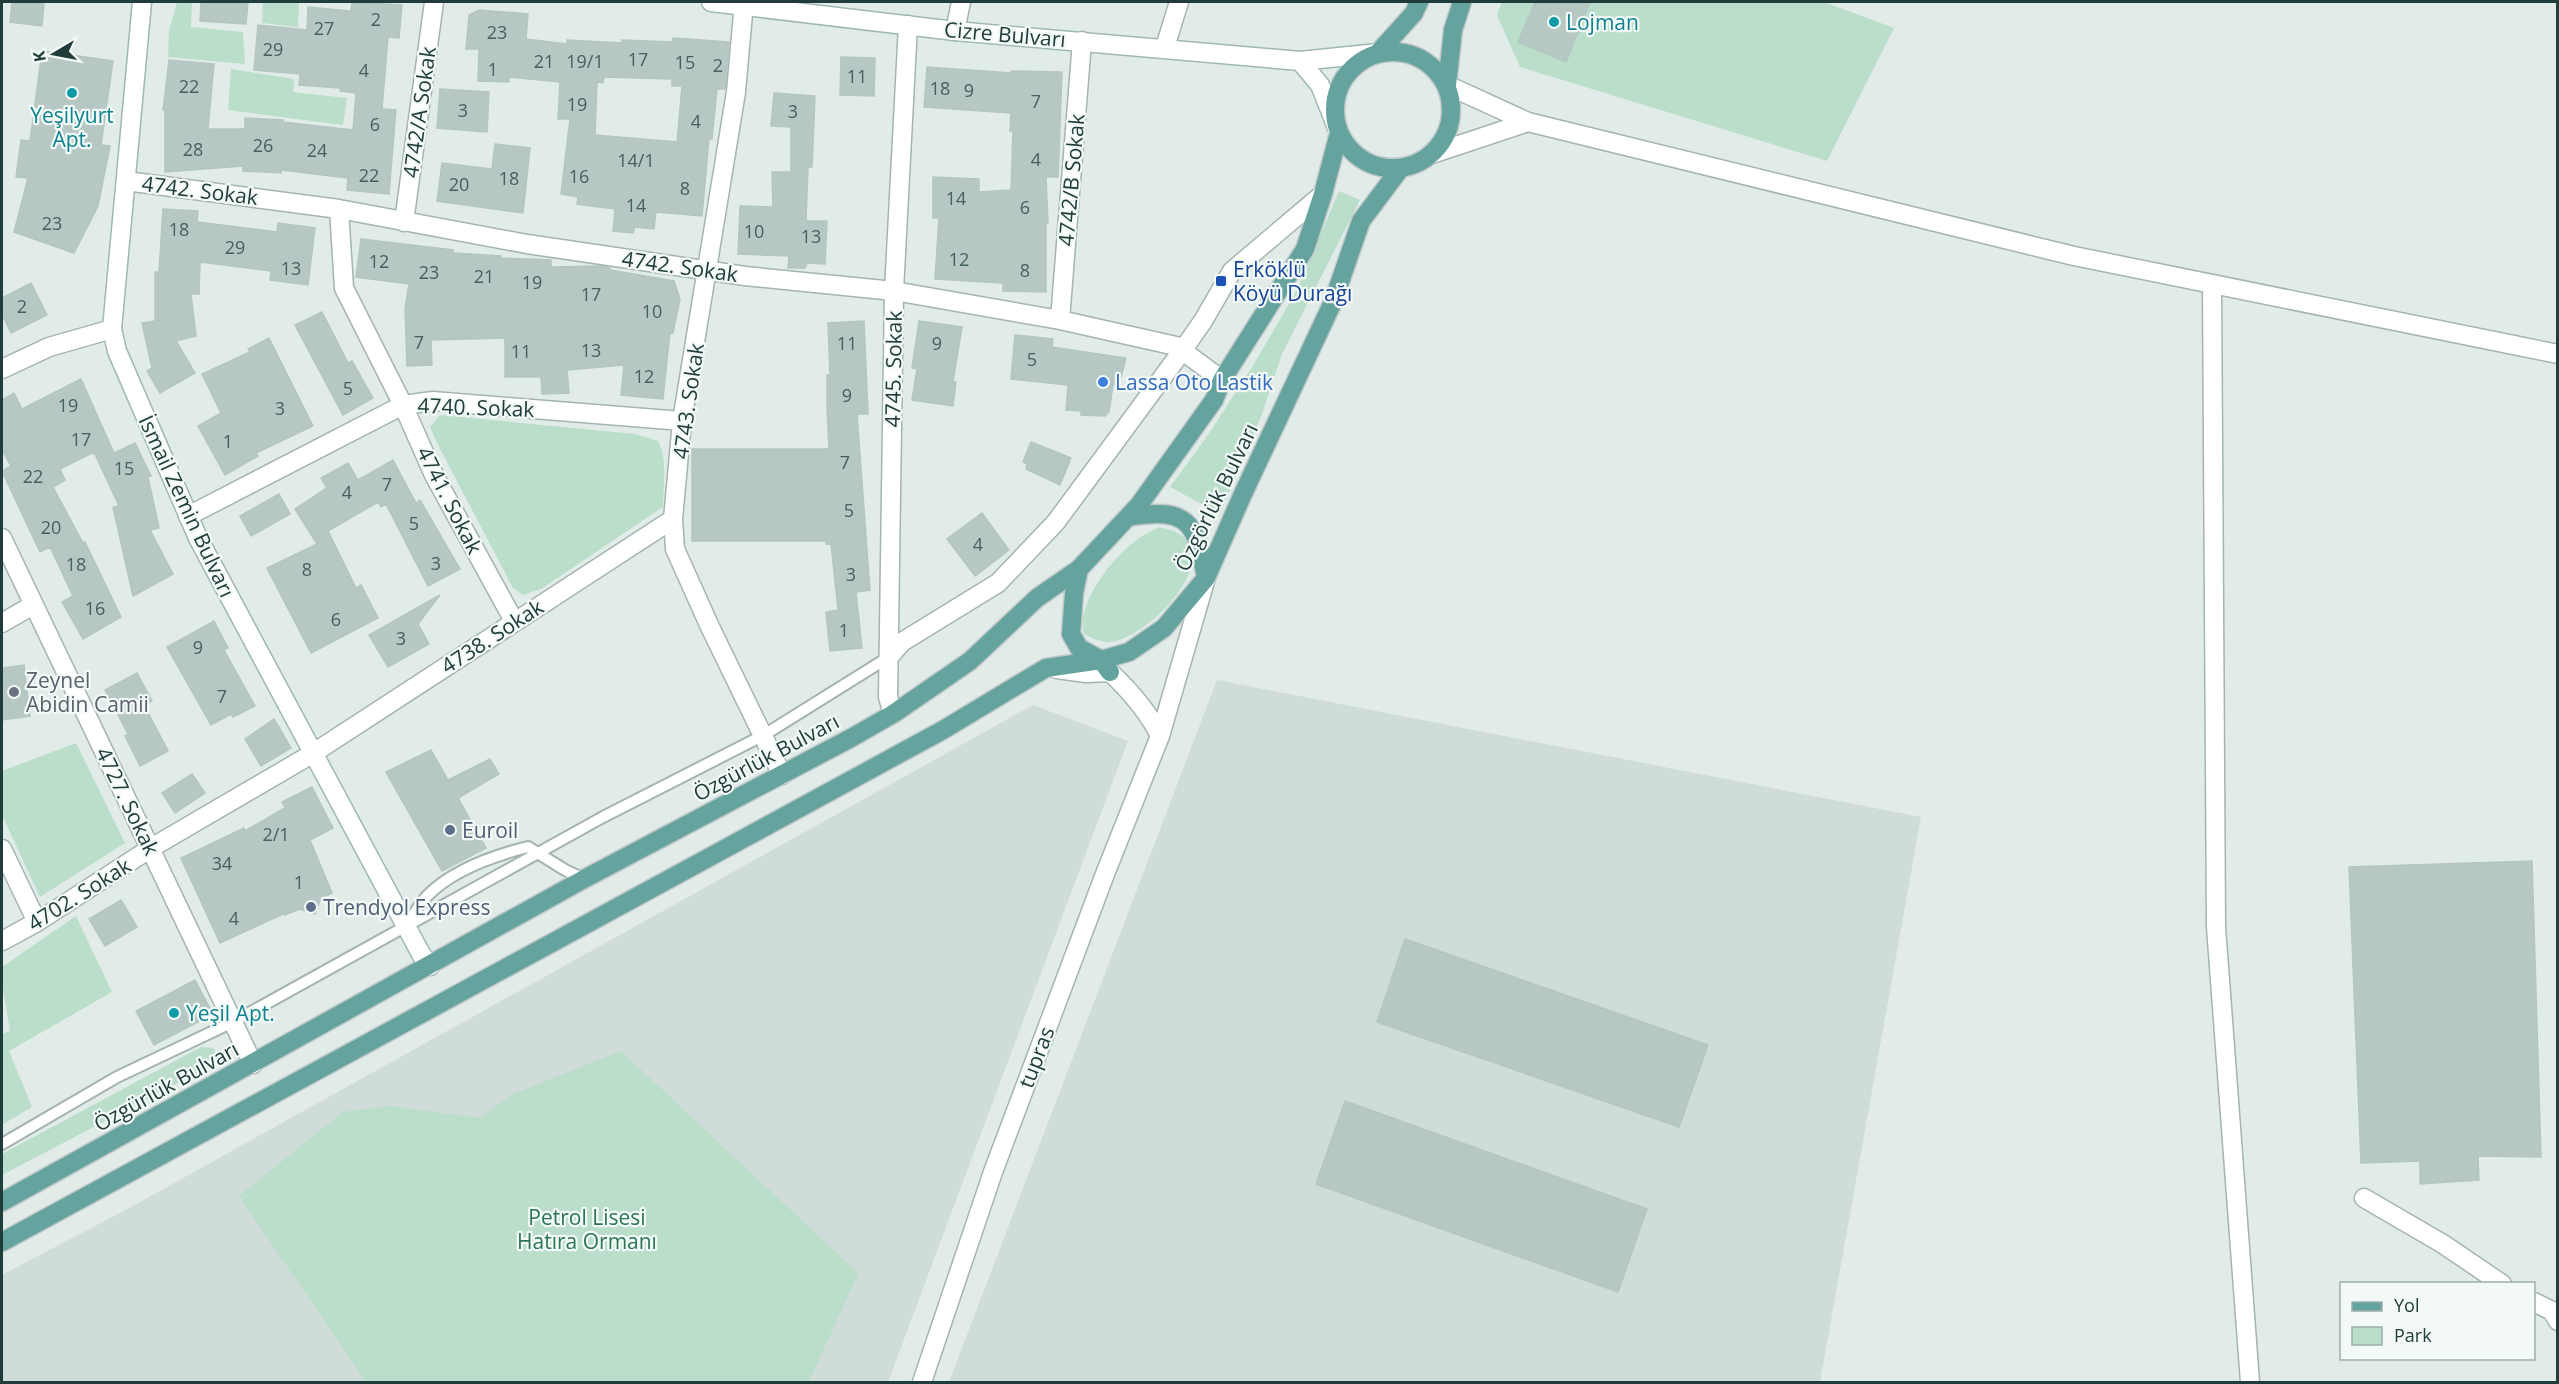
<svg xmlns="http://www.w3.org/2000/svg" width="2559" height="1384" viewBox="0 0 2559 1384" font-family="'Open Sans',sans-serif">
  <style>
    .built { fill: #cfdcd9 }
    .green { fill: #badeca }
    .building { fill: #b7c7c3; stroke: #b4c6c2; stroke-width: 1.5; fill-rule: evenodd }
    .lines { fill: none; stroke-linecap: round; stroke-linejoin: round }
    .service-casing { stroke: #a4b4b1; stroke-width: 14 }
    .minor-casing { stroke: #a4b4b1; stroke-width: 21 }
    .tertiary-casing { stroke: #a4b4b1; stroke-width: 21 }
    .secondary-casing { stroke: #9fb8b4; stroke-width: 21 }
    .primary-casing { stroke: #c1c9c8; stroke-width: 21 }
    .service { stroke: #fff; stroke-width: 10 }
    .minor { stroke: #fff; stroke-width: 18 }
    .tertiary { stroke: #fff; stroke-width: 18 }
    .secondary { stroke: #fff; stroke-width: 18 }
    .primary { stroke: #65a39e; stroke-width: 18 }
    .culture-dot { fill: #0f9aa8; stroke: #f2f9f6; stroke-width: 2 }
    .transit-dot { fill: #1a4fb4; stroke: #f2f9f6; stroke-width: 2 }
    .shop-dot { fill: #3f7fe0; stroke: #f2f9f6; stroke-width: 2 }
    .worship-dot { fill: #6b7280; stroke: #f2f9f6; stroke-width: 2 }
    .service-dot { fill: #5c6f8a; stroke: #f2f9f6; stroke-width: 2 }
    .labels { text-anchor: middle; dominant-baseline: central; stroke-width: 4.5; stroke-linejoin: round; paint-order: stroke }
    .number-label { font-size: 18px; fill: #46605d }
    .culture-label { font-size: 21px; fill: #0d838f; stroke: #f2f9f6; text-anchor: start }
    .street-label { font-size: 21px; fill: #213d3b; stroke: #f2f9f6 }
    .transit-label { font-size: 21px; fill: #164399; stroke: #f2f9f6; text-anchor: start }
    .shop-label { font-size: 21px; fill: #366cbe; stroke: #f2f9f6; text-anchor: start }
    .worship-label { font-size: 21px; fill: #5b616d; stroke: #f2f9f6; text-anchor: start }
    .service-label { font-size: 21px; fill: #4e5e75; stroke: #f2f9f6; text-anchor: start }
    .park-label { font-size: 21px; fill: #2a7555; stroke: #f2f9f6 }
  </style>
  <rect width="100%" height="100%" fill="#e1ece9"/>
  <path class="built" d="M1217 680 1921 817 1820 1382H949Z
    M1033 705 1128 741 888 1382H2V1275L131 1207Z"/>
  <path class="green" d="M177 2H192L191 27 243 32 245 64 168 57 169 31Z
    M263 2H299L298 27 262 23Z
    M1502 2H1824L1894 28 1827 161 1520 67 1497 15Z
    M231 69 294 79 293 92 347 98 343 125 228 110Z
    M1339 191 1360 200 1282 354 1262 414 1220 514 1170 487 1208 435 1254 364 1297 290Z
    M440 415 635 434 658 441C668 458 663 487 663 507L541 589 523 595 513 588 437 443 430 427Z
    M1159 527C1166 529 1175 530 1181 535 1220 567 1145 638 1111 642 1101 643 1092 638 1084 634 1075 604 1114 555 1138 539 1144 534 1152 531 1159 527Z
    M76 743 125 843 40 897 2 815V771Z
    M76 916 112 992 9 1051 32 1107 2 1125V1034L10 1031 2 983V967Z
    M201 1047 214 1048 216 1063 2 1175V1154Z
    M621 1051 858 1273 809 1382H366L239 1196 343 1112 390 1106 480 1118 511 1095Z"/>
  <path class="building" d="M12 2H44L42 26 10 22Z
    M201 2H248L246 24 200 21Z
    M352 2 402 5 399 38 388 37 382 109 396 110 389 194 347 190 348 178 281 170V173L243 171V166L165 172V110H163L169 60 214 64 208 129H245V118L283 120V122L353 130 356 93 340 91V88L299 85 300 74 254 70 258 25 307 30 308 7 351 11Z
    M1535 2H1590L1566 62 1518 42Z
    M479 10 528 14 526 39 567 44V40L622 43V40L673 42V38L729 42 725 89H717L712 139H709L702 216 656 212 654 229 635 227 633 233 613 231 615 209 577 204 578 197 561 194 570 119H558L560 82 509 77V82L478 81 479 49H466L469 15ZM604 77 672 79V86H682L677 142 595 135 597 82 603 83Z
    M42 51 113 61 101 145 110 146 98 206 74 253 14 232 28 178 16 177 21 140 30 141Z
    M841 57 875 58 874 96 840 95Z
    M927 67 1011 73V71L1062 72 1058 177H1046L1048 223 1046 224V292L1003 291V283L935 279 939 218H933V177L979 179V192L1011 190 1013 131H1010L1011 113 924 107Z
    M440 89 489 92 487 132 437 128Z
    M774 93 815 96 812 167H808L806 221H827L825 264 807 263 805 268H788L789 256 738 254 740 206 773 207 772 172H791V127L771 126Z
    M495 144 530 148 523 213 437 201 442 163 492 169Z
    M163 209 198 211 197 222 277 232 278 223 315 228 308 285 270 280 271 271 200 262 199 294H191L196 336 176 341 195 373 160 393 147 371 152 368 142 323 155 321V272H159Z
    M361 239 453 250V253L501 256V258L551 260V267L602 266 610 268V270L674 281 680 299 673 333 670 332 663 399 621 395 624 365 567 370 569 393 542 394 541 377H505V338L431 340 432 365 407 366 405 308 409 284 356 277Z
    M31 283 47 315 11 333 2 314V298Z
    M322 312 348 363 352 361 373 398 343 415 295 325Z
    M864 321 868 414H857L870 590 856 592 862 648 830 651 826 612 838 610 831 544H826V541H692V449H829L827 406V375H830L828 323Z
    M919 321 962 327 953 382H956L953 406 912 400 917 369 912 368Z
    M1015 335 1053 339 1052 347 1126 358 1120 381 1113 385 1109 412 1105 416 1081 415V411L1066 410 1068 385 1011 379Z
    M269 338 313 426 256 453 258 456 225 475 198 426 221 413 202 374 250 352 248 349Z
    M81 379 114 453 135 443 151 476 148 477 159 528 150 530 173 574 133 596 113 507 119 506 94 452 60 469 65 480 53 487 83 543 85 542 121 617 83 639 62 602 73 596 50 547 40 552 2 471 11 466 2 450V400L14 393 22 409Z
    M1031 442 1071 458 1060 485 1026 469 1027 464 1023 462Z
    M393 460 416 503 420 500 460 569 428 586 386 504 381 507 378 502 328 531 356 588 361 585 378 618 311 653 267 568 317 544 295 509 327 488 321 478 348 463 358 480Z
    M279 494 290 514 251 536 240 516Z
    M982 513 1009 550 975 576 947 539Z
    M440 595 418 624 429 644 388 667 369 635Z
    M214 621 228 648 224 650 255 706 233 717 231 714 211 725 167 647Z
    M24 665 30 716 2 720V668Z
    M137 673 152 701 144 705 168 751 140 766 125 736 128 734 105 690Z
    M274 719 291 748 261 766 245 739Z
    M431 750 448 780 490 759 499 774 458 798 486 848 442 871 386 772Z
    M192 774 205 793 175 813 162 793Z
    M312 787 333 828 310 840 332 893 321 898 315 914 300 909 285 915V913L220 943 181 858 244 828 245 831 285 808 282 802Z
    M2532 861 2541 1157 2478 1156 2479 1180 2420 1184V1161L2361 1163 2349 867Z
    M121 900 137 927 105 946 89 919Z
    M1405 939 1708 1045 1679 1127 1377 1022Z
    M195 980 213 1014 154 1045 136 1011Z
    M1345 1101 1647 1209 1618 1292 1316 1184Z"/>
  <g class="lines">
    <defs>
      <path id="service" d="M409 921C415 913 421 902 428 895 453 870 496 855 528 847L565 870 584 879
        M2 1144 117 1077 233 1022 603 817 764 735 889 657"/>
      <path id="minor" d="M744 2 736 92 682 421 673 519 675 549 710 627 782 775
        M955 31 961 2
        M1165 47 1179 2
        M126 181 339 209 527 244 745 276 894 291 1060 320 1176 346 1222 380
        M339 209 344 288 403 405 434 475 514 621
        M404 222 434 2
        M2212 284 2216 927 2250 1382
        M1060 320 1082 41
        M2 369 49 347 112 329
        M188 516 403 405 433 401 682 421
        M2 538 253 1064
        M2 623 33 605
        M889 657 902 642 998 583 1056 522 1182 351 1203 321 1232 271 1323 194
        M893 714 888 697 894 291 908 25
        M2 849 37 922
        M2 941 37 922 151 848 312 754 673 519
        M2364 1198 2443 1244 2502 1284
        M2534 1302 2552 1311 2558 1321"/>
      <path id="tertiary" d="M1528 122 2074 256 2558 354
        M1432 154 1528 122 1447 85
        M1057 669 1086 673 1110 672C1130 691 1148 711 1160 736L1206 578
        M922 1382 993 1172 1105 874 1160 736"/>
      <path id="secondary" d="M142 2 112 329 117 351 198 538 421 954 430 966
        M711 2 955 31 1300 61
        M1339 133 1320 85 1300 61 1378 53"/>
      <path id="primary" d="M1335 110a58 58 0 1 1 116 0a58 58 0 1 1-116 0Z
        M1378 53 1414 13 1419 2
        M1447 85 1453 30 1462 2
        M1128 517C1188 507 1196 521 1206 578
        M1079 569 1074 593 1071 634 1079 648 1101 660 1110 672
        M2 1202 584 879 851 738 893 714 970 661 1037 598 1079 569 1139 505 1214 400 1222 380 1305 249 1323 194 1339 133
        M2 1242 943 730 1046 668 1101 660 1129 652 1164 628 1206 578 1242 496 1333 302 1361 221 1400 169"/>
    </defs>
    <use href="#service" class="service-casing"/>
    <use href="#minor" class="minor-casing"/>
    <use href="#tertiary" class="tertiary-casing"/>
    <use href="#secondary" class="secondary-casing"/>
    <use href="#primary" class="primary-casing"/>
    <use href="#service" class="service"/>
    <use href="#minor" class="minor"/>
    <use href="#tertiary" class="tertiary"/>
    <use href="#secondary" class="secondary"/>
    <use href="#primary" class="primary"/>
  </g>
  <g class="culture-dot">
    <circle cx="1554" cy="22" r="6"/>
    <circle cx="72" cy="93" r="6"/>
    <circle cx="174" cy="1013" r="6"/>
  </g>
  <rect class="transit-dot" x="1215" y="275" width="12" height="12" rx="3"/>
  <circle class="shop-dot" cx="1103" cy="382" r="6"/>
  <circle class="worship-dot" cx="14" cy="692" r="6"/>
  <g class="service-dot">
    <circle cx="450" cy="830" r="6"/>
    <circle cx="311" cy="907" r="6"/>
  </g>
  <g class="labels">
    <g class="number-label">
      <text x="376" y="19">2</text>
      <text x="324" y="28">27</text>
      <text x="497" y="32">23</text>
      <text x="273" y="49">29</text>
      <text x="638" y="59">17</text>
      <text x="544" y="61">21</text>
      <text x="585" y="61">19/1</text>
      <text x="685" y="62">15</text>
      <text x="718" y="65">2</text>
      <text x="493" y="69">1</text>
      <text x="364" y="70">4</text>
      <text x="857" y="76">11</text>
      <text x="189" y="86">22</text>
      <text x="940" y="88">18</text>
      <text x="969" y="90">9</text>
      <text x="1036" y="101">7</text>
      <text x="577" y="104">19</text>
      <text x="463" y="110">3</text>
      <text x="793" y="111">3</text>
      <text x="696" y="121">4</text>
      <text x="375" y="124">6</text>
      <text x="263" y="145">26</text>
      <text x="193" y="149">28</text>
      <text x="317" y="150">24</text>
      <text x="1036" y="159">4</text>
      <text x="636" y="160">14/1</text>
      <text x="369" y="175">22</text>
      <text x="579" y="176">16</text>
      <text x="509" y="178">18</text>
      <text x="459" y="184">20</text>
      <text x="685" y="188">8</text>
      <text x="956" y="198">14</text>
      <text x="636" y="205">14</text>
      <text x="1025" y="207">6</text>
      <text x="52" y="223">23</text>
      <text x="179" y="229">18</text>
      <text x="754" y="231">10</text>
      <text x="811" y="236">13</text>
      <text x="235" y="247">29</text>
      <text x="959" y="259">12</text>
      <text x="379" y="261">12</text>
      <text x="291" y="268">13</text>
      <text x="1025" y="270">8</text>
      <text x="429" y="272">23</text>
      <text x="484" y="276">21</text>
      <text x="532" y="282">19</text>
      <text x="591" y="294">17</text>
      <text x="22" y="306">2</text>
      <text x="652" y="311">10</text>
      <text x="419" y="342">7</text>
      <text x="847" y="343">11</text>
      <text x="937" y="343">9</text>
      <text x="591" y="350">13</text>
      <text x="521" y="351">11</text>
      <text x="1032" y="359">5</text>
      <text x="644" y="376">12</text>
      <text x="348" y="388">5</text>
      <text x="847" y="395">9</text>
      <text x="68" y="405">19</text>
      <text x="280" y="408">3</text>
      <text x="81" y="439">17</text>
      <text x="228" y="441">1</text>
      <text x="845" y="462">7</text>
      <text x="124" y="468">15</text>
      <text x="33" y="476">22</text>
      <text x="387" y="484">7</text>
      <text x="347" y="492">4</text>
      <text x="849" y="510">5</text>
      <text x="414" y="523">5</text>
      <text x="51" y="527">20</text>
      <text x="978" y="544">4</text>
      <text x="436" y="563">3</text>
      <text x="76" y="564">18</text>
      <text x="307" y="569">8</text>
      <text x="851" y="574">3</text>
      <text x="95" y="608">16</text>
      <text x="336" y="619">6</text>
      <text x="844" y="630">1</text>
      <text x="401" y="638">3</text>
      <text x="198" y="647">9</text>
      <text x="222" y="696">7</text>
      <text x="276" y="834">2/1</text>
      <text x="222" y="863">34</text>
      <text x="299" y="882">1</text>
      <text x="234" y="918">4</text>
    </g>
    <g class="culture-label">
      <text x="1566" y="22">Lojman</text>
      <text x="72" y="115" text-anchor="middle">Yeşilyurt<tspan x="72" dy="24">Apt.</tspan></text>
      <text x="186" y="1013">Yeşil Apt.</text>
    </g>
    <g class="street-label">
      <text transform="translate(1005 34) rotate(5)">Cizre Bulvarı</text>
      <text transform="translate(419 112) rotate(-82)">4742/A Sokak</text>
      <text transform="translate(1071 180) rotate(-85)">4742/B Sokak</text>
      <text transform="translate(200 190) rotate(7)">4742. Sokak</text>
      <text transform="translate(680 266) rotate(8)">4742. Sokak</text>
      <text transform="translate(893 369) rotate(-89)">4745. Sokak</text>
      <text transform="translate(688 401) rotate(-82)">4743. Sokak</text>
      <text transform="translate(476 407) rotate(2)">4740. Sokak</text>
      <text transform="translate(1216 497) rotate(-64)">Özgörlük Bulvarı</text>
      <text transform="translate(450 500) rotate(63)">4741. Sokak</text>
      <text transform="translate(187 506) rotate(65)">İsmail Zemin Bulvarı</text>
      <text transform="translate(492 636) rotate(-33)">4738. Sokak</text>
      <text transform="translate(766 757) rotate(-28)">Özgürlük Bulvarı</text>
      <text transform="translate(128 801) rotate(64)">4727. Sokak</text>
      <text transform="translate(79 894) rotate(-32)">4702. Sokak</text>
      <text transform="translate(1036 1057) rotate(-69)">tupras</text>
      <text transform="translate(166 1086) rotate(-29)">Özgürlük Bulvarı</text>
    </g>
    <g class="transit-label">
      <text x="1233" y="269">Erköklü<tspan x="1233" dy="24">Köyü Durağı</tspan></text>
    </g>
    <g class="shop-label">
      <text x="1115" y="382">Lassa Oto Lastik</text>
    </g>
    <g class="worship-label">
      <text x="26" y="680">Zeynel<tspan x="26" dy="24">Abidin Camii</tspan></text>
    </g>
    <g class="service-label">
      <text x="462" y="830">Euroil</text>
      <text x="323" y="907">Trendyol Express</text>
    </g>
    <g class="park-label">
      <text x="587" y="1217">Petrol Lisesi<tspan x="587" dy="24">Hatıra Ormanı</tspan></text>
    </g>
  </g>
  <rect width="2559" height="1384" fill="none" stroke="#213d3b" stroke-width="6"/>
  <rect x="2340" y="1282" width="195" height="78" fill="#f2f9f6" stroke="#9eaeab" stroke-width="1.5"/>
  <rect x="2352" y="1302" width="30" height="9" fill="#65a39e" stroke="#9eaeab" stroke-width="1.5"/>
  <text x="2394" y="1312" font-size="18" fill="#213d3b">Yol</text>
  <rect x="2352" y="1327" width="30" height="18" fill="#badeca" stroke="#9eaeab" stroke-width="1.5"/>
  <text x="2394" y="1342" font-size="18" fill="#213d3b">Park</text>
  <g transform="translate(54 54) rotate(260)" stroke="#f2f9f6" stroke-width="4.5" paint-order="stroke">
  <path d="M0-4.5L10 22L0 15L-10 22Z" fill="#213d3b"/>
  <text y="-9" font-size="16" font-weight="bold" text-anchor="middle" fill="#213d3b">K</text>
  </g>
</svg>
